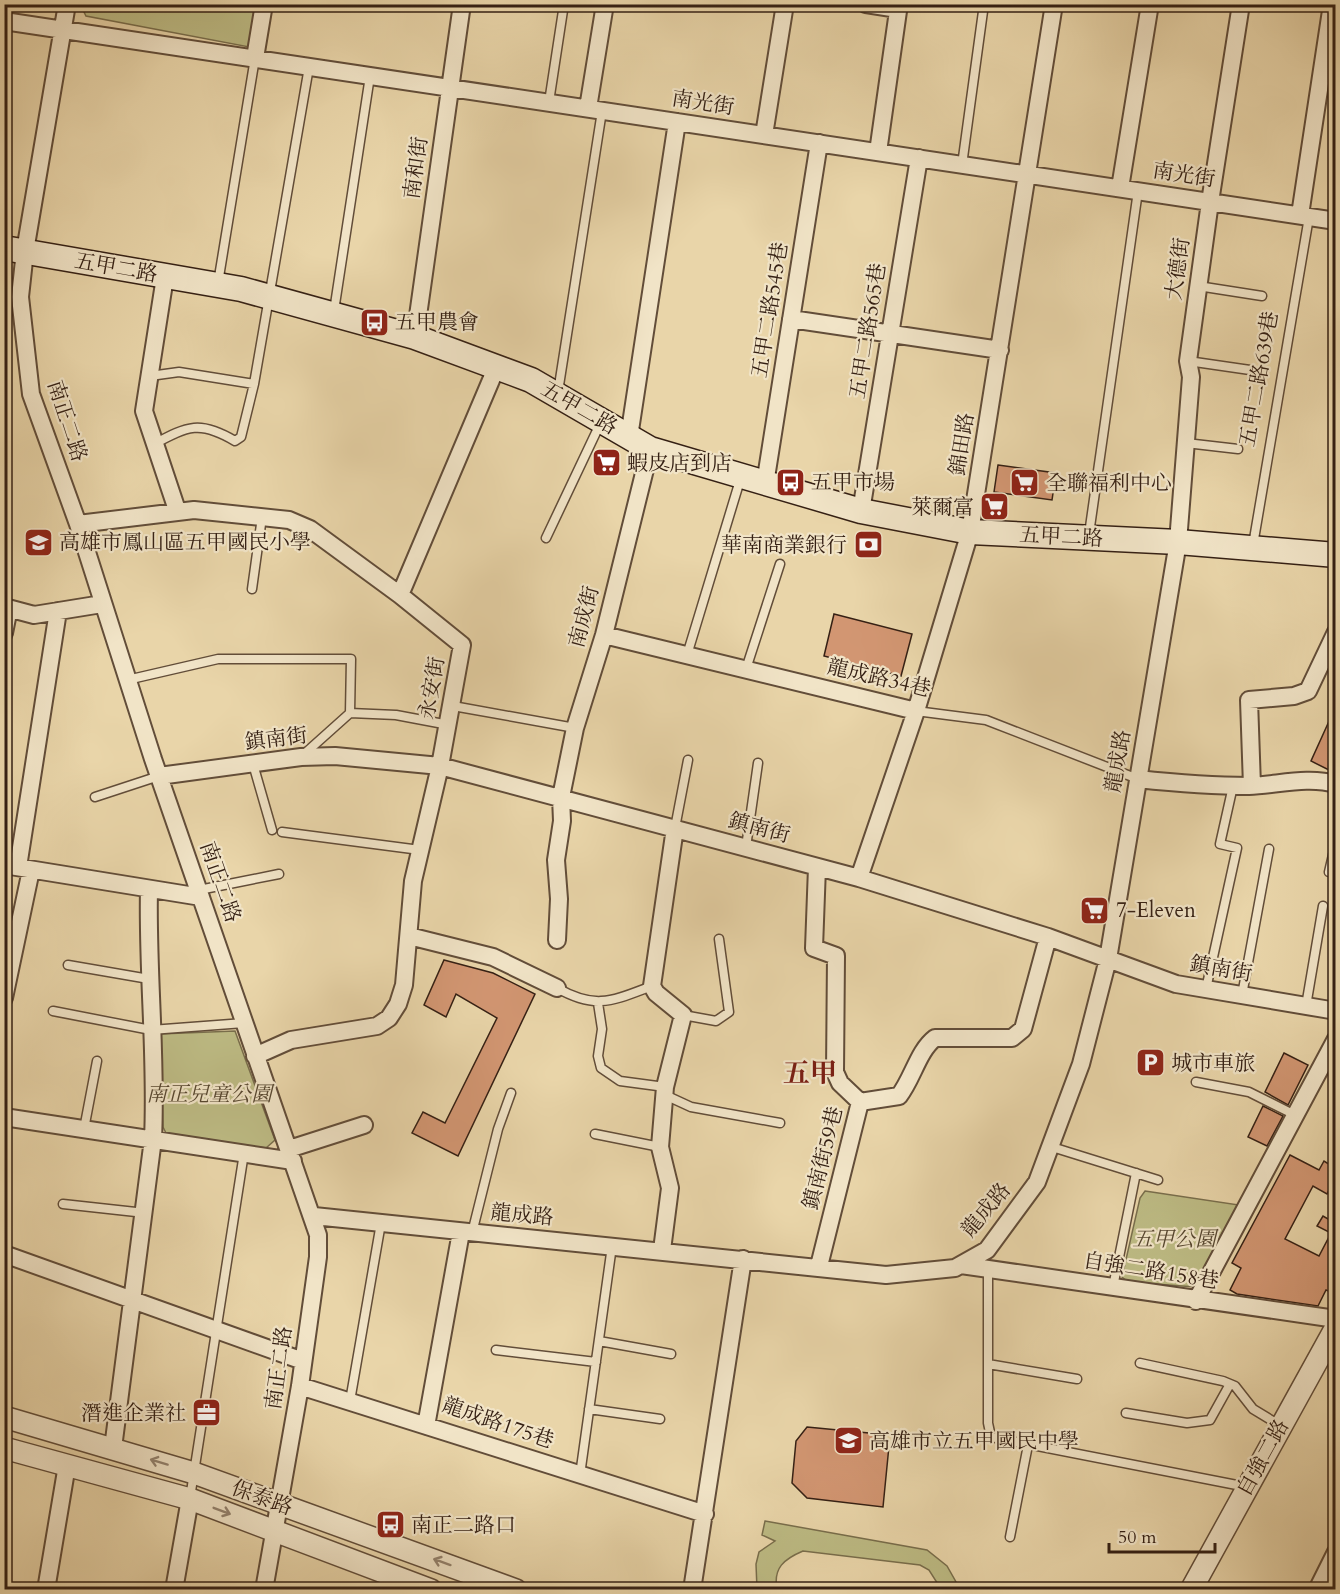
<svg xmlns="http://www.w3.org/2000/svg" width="1340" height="1594" viewBox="0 0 1340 1594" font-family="Cardo,'Noto Serif TC',serif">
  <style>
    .green { fill: #bdbb84; stroke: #796e4c; stroke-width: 1.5 }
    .building { fill: #d29672; stroke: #352014; stroke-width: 1.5 }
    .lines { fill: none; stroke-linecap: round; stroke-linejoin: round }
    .service-casing { stroke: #624d39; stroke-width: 11 }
    .minor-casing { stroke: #624d39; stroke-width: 20 }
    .tertiary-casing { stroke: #624d39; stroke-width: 24 }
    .secondary-casing { stroke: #352014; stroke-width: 27 }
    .service { stroke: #f1e4c7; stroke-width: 8 }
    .minor { stroke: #f1e4c7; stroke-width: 16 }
    .tertiary { stroke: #f1e4c7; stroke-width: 21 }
    .secondary { stroke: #f1e4c7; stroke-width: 24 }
    .oneway { stroke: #93826e }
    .labels { text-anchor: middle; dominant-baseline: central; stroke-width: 4.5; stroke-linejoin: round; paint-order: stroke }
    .street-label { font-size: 21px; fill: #352014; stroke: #f1e4c7 }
    .poi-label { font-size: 21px; fill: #352014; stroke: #f1e4c7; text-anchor: start }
    .park-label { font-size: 21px; font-style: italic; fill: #574730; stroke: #f1e4c7 }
    .district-label { font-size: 27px; font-weight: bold; fill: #7a1f14; stroke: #f1e4c7 }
  </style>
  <rect width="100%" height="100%" fill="#e9d5a9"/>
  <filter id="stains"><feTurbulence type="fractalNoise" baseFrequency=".00333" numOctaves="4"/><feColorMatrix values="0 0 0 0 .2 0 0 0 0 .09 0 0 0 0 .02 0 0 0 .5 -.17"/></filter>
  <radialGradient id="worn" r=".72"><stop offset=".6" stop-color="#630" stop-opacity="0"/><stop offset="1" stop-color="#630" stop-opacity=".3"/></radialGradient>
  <path class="green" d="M80 4 261 5 249 47 86 16Z
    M235 1031 275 1140 266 1148 167 1135 163 1127 159 1034Z
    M1145 1191 1239 1205 1195 1287 1128 1282 1122 1277 1140 1198Z
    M765 1521 927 1550 947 1566 960 1589H941L929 1570 920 1565 803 1551C784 1559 773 1568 777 1589H757L756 1564 759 1552 775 1541 762 1535Z"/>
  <path class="building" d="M998 465 1056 473 1052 500 994 492Z
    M834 614 912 634 901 676 824 656Z
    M1335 708V773L1311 761Z
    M444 960 493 973 535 994 458 1156 412 1133 423 1112 445 1123 497 1018 456 994 446 1017 424 1005Z
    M1284 1053 1308 1065 1288 1105 1265 1092Z
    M1263 1106 1283 1116 1267 1146 1248 1137Z
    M1290 1155 1319 1170 1324 1161 1335 1168V1189L1331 1186 1327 1194 1313 1186 1285 1239 1319 1256 1331 1233 1317 1226 1323 1216 1335 1223V1283L1331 1292 1326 1290 1318 1306 1237 1294 1230 1290 1241 1268 1232 1263Z
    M807 1427 869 1433 889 1446 883 1507 807 1498 792 1483 796 1441Z"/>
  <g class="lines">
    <defs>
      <path id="service" d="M549 102 564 4
        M962 165 984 4
        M218 283 255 58
        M1198 286 1262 296
        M334 311 370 76
        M1188 361 1250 370
        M150 376 179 372 254 384
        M558 392 602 111
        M1186 443 1238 449
        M154 444C188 426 200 420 235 441L241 437 254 384 309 67
        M1089 534 1138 191
        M546 538 600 424
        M1253 545 1309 217
        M252 589 262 517
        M687 655 741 477
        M746 669 780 564
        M127 680 218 659H351L350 713 302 756
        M453 706 575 728
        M916 711 986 720 1138 779
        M350 713 396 715 449 725
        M253 764 272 830
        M95 797 159 776
        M675 828 688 760
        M282 832 420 850
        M746 847 758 763
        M1329 872 1336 842
        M199 890 279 874
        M68 965 149 979
        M557 988C596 1010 612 1001 652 986
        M1206 989 1237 848 1220 844 1233 786
        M1242 995 1269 849
        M598 1003 602 1029 598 1056 601 1068 620 1081 665 1087
        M1306 1006 1323 906
        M53 1011 151 1030 244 1023
        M683 1015 716 1021 729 1012 719 939
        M1196 1082 1249 1092 1295 1115
        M665 1095 691 1107 780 1123
        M84 1129 97 1061
        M595 1134 660 1147
        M1052 1147 1158 1180
        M63 1204 145 1213
        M472 1233 498 1129 511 1093
        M988 1270V1423L991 1437 1247 1487
        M1113 1287 1136 1173
        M599 1341 671 1354
        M496 1350 596 1362
        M1140 1363 1223 1381 1235 1386 1253 1409 1281 1426
        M988 1364 1077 1379
        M350 1401 381 1223
        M589 1409 660 1419
        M1126 1413 1187 1423 1210 1420 1230 1384
        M580 1475 612 1246
        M190 1498 244 1153
        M1010 1537 1028 1445"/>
      <path id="minor" d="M67 4 25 251 20 297 31 394 78 524 153 759 318 1235V1257L300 1386 264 1590
        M866 4 898 9
        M4 21 1336 221
        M255 58 264 4
        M588 108 605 4
        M764 135 785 4
        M878 152 899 4
        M1120 188 1150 4
        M1300 215 1332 4
        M165 277 144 411 177 510
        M791 319 1000 350
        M415 337 462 4
        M629 437 677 122
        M765 484 819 143
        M861 511 919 158
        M78 524 194 510 289 520 310 529 400 595 462 645 440 766 413 881 404 985 398 1004 389 1018 377 1026 291 1040 255 1056
        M400 595 497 366
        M4 607 34 615 102 604
        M4 633 9 608
        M604 635 916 711
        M159 776 301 757 335 756 440 766 859 878 1048 937 1176 984 1336 1011
        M1138 779C1175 783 1212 786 1249 786 1278 785 1307 776 1336 784
        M1252 786 1249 700 1294 696 1308 691 1336 632
        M4 865 201 897
        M18 867 58 611
        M817 867 814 948 836 956 835 1072 840 1083 860 1102
        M859 878 916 711 970 532 1054 4
        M409 936 493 957 557 988
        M557 940 559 899 556 860 562 821 561 797 575 728 604 635 650 449
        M4 998 31 870
        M4 1117 293 1161
        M289 1149 364 1125
        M314 1216 886 1275 955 1268 987 1250 1037 1182 1081 1064 1108 959 1178 542 1191 377 1188 361 1210 202 1241 4
        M662 1250 670 1188 660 1147 665 1087 683 1015 656 993 652 986 675 828
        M4 1254 303 1361
        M961 1265 1336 1319
        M819 1266 860 1102 899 1096C913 1078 918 1051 935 1038H1012L1023 1029 1048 937
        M1196 1301 1336 1039
        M300 1386 705 1514
        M426 1426 461 1232
        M113 1448 153 1139C157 1056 147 972 149 889
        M46 1590 67 1465
        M174 1590 190 1499
        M692 1590 743 1259
        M1317 1590 1336 1552"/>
      <path id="tertiary" d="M4 1417 194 1473 516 1590
        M4 1448 190 1499 431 1590
        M1191 1590 1336 1327"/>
      <path id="secondary" d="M4 248 241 289 415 337 531 380 650 449 861 511 970 532 1178 542 1336 555"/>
    </defs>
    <use href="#service" class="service-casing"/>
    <use href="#minor" class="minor-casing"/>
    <use href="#tertiary" class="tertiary-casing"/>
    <use href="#secondary" class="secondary-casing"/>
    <use href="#service" class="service"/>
    <use href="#minor" class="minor"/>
    <use href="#tertiary" class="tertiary"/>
    <use href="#secondary" class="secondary"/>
  </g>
  <defs><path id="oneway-shaft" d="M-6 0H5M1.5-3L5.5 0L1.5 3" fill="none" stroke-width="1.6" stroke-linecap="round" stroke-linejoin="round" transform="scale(1.5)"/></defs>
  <g class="oneway">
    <use href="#oneway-shaft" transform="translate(159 1462) rotate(-163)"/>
    <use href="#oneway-shaft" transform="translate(222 1511) rotate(21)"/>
    <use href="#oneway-shaft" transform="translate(442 1562) rotate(-160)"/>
  </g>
  <defs>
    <symbol id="bus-square" viewBox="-11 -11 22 22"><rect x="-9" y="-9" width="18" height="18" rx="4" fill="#8f2418" stroke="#f1e4c7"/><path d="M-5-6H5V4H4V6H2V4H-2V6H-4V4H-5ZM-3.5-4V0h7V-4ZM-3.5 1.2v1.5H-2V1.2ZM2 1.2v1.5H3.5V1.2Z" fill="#fff"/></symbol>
    <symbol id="supermarket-square" viewBox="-11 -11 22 22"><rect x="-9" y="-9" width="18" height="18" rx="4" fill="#8f2418" stroke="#f1e4c7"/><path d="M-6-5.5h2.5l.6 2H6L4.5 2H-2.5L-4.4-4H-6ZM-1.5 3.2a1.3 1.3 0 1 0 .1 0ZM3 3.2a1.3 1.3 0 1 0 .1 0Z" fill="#fff"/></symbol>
    <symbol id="school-square" viewBox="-11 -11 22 22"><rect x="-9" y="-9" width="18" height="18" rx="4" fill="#8f2418" stroke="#f1e4c7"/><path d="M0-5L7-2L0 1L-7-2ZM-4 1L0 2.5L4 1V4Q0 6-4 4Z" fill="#fff"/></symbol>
    <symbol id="bank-square" viewBox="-11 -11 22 22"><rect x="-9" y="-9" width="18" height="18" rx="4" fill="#8f2418" stroke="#f1e4c7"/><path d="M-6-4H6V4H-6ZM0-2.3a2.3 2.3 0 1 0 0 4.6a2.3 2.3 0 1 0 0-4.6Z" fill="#fff"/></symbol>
    <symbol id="parking-square" viewBox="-11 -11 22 22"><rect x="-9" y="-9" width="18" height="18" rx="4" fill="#8f2418" stroke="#f1e4c7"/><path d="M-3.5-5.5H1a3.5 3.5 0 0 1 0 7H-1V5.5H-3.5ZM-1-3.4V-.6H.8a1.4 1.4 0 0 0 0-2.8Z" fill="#fff"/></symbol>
    <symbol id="office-square" viewBox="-11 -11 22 22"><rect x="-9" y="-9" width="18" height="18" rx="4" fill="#8f2418" stroke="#f1e4c7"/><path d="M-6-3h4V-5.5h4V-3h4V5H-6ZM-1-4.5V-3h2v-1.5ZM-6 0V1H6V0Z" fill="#fff"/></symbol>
  </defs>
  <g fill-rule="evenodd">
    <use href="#bus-square" x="358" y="306" width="33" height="33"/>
    <use href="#supermarket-square" x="590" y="446" width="33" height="33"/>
    <use href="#bus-square" x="774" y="466" width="33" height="33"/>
    <use href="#supermarket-square" x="1008" y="466" width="33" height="33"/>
    <use href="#supermarket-square" x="978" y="490" width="33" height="33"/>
    <use href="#school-square" x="22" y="526" width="33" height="33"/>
    <use href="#bank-square" x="852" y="528" width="33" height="33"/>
    <use href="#supermarket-square" x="1078" y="894" width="33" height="33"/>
    <use href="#parking-square" x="1134" y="1046" width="33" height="33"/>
    <use href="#office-square" x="190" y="1396" width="33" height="33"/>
    <use href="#school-square" x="832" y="1424" width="33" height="33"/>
    <use href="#bus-square" x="374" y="1508" width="33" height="33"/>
  </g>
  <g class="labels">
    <g class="street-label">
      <text transform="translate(703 103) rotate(9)">南光街</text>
      <text transform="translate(416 168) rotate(-82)">南和街</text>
      <text transform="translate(1184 175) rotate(9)">南光街</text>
      <text transform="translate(116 268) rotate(10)">五甲二路</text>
      <text transform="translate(1178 269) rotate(-82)">大德街</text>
      <text transform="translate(770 310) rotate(-81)">五甲二路545巷</text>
      <text transform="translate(868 331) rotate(-81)">五甲二路565巷</text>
      <text transform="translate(1259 379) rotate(-80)">五甲二路639巷</text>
      <text transform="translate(579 408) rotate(30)">五甲二路</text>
      <text transform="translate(67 421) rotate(72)">南正二路</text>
      <text transform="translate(962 444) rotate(-81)">錦田路</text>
      <text transform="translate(1061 537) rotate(3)">五甲二路</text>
      <text transform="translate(584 617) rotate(-75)">南成街</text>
      <text transform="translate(879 678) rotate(13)">龍成路34巷</text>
      <text transform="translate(432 688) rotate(-80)">永安街</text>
      <text transform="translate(276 739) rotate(-7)">鎮南街</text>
      <text transform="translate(1118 761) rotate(-80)">龍成路</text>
      <text transform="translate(759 828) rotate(15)">鎮南街</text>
      <text transform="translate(220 882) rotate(71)">南正二路</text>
      <text transform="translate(1221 969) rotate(10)">鎮南街</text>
      <text transform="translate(823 1158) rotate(-76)">鎮南街59巷</text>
      <text transform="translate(986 1210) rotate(-50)">龍成路</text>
      <text transform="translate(522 1215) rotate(5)">龍成路</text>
      <text transform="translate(1151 1271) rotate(9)">自強二路158巷</text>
      <text transform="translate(279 1368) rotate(-82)">南正二路</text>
      <text transform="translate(498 1423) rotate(19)">龍成路175巷</text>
      <text transform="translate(1263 1458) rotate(-61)">自強二路</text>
      <text transform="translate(262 1498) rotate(20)">保泰路</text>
    </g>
    <g class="poi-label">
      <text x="395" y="322">五甲農會</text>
      <text x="627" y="463">蝦皮店到店</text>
      <text x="811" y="482">五甲市場</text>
      <text x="1046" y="483">全聯福利中心</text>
      <text x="974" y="507" text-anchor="end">萊爾富</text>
      <text x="59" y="542">高雄市鳳山區五甲國民小學</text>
      <text x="847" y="545" text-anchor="end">華南商業銀行</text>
      <text x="1116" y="910">7-Eleven</text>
      <text x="1171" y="1063">城市車旅</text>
      <text x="186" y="1413" text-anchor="end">潛進企業社</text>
      <text x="869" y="1441">高雄市立五甲國民中學</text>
      <text x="411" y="1525">南正二路口</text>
    </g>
    <g class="park-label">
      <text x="209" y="1094">南正兒童公園</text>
      <text x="1174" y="1239">五甲公園</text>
    </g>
    <g class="district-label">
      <text x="810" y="1073">五甲</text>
    </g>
  </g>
  <rect width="1340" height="1594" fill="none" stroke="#e9d5a9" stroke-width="24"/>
  <rect x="6" y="6" width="1328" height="1582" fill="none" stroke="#352014" stroke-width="3"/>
  <rect x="12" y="12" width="1316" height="1570" fill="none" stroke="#352014" stroke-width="1.5"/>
  <path d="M1109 1543v9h106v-9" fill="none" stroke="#352014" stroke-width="3"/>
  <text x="1118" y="1543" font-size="18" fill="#352014" stroke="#f1e4c7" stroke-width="4.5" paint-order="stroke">50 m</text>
  <rect width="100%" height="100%" filter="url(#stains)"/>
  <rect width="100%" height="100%" fill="url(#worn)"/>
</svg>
